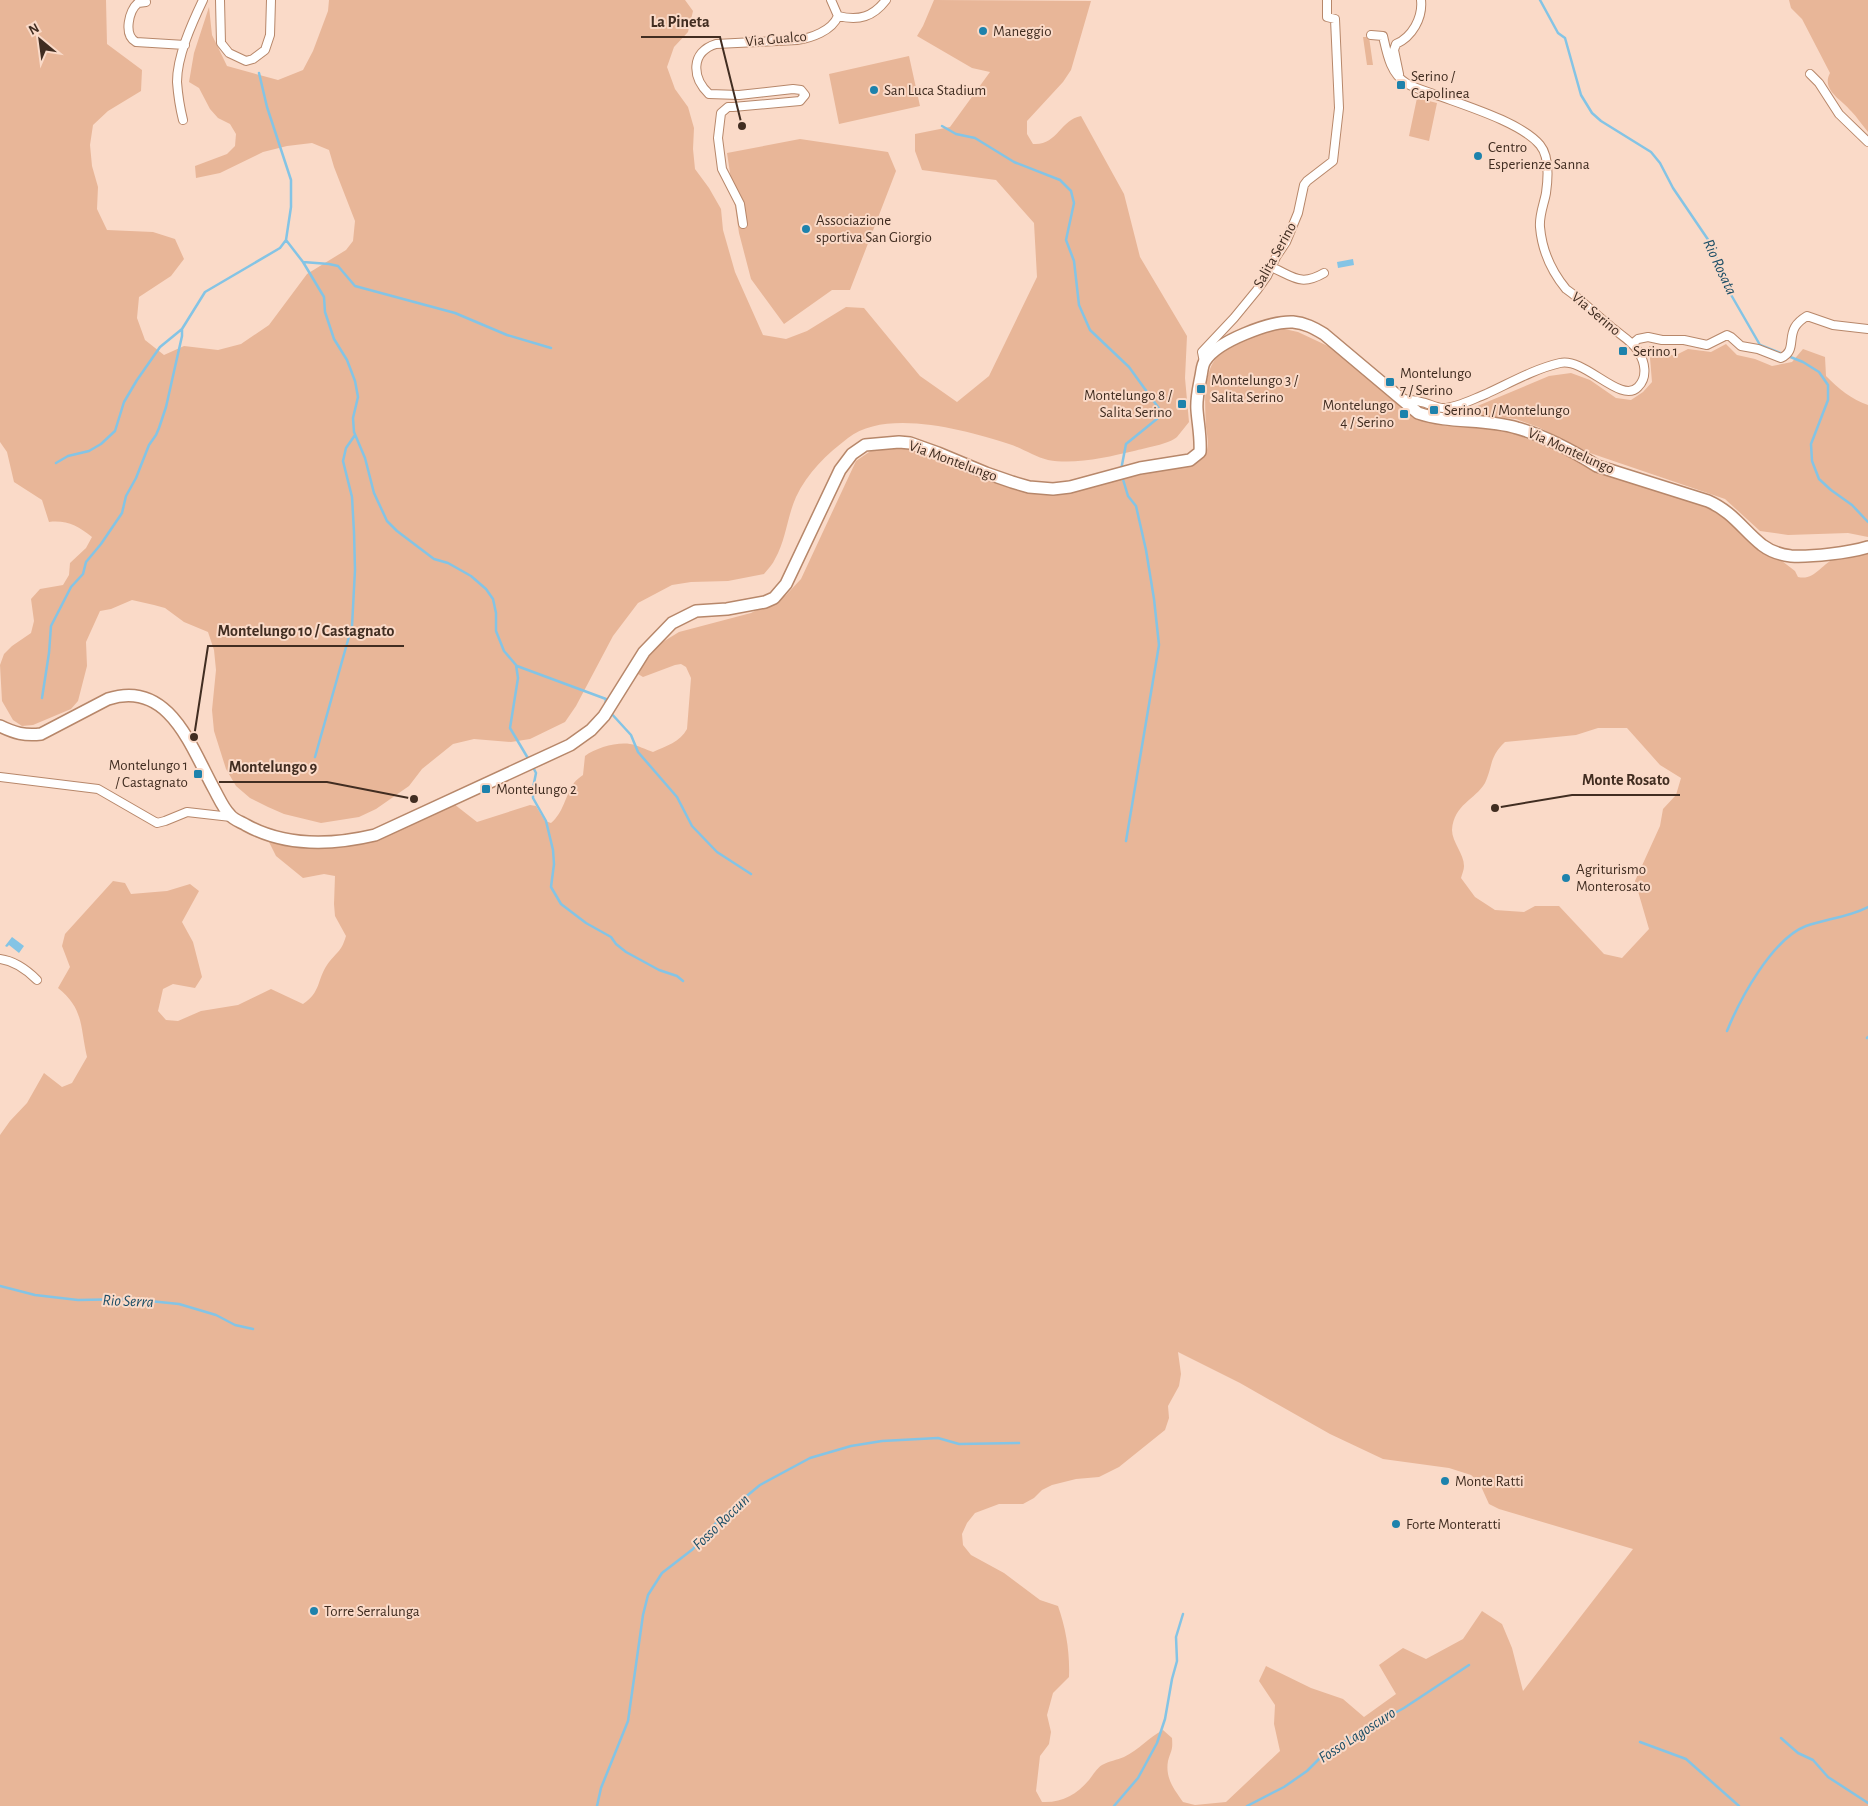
<svg xmlns="http://www.w3.org/2000/svg" width="1868" height="1806" viewBox="0 0 1868 1806" font-family="'Alegreya Sans',sans-serif">
  <style>
    .green { fill: #e8b698; fill-rule: evenodd }
    .water { fill: #84c4e5 }
    .lines { fill: none; stroke-linecap: round; stroke-linejoin: round }
    .stream { stroke: #84c4e5; stroke-width: 2.5 }
    .street-casing { stroke: #b7876a; stroke-width: 10 }
    .secondary-casing { stroke: #b7876a; stroke-width: 14 }
    .street { stroke: #fff; stroke-width: 8 }
    .secondary { stroke: #fff; stroke-width: 11 }
    .poi-dot { fill: #1d82ac; stroke: #fadac8; stroke-width: 2 }
    .labels { text-anchor: middle; dominant-baseline: central; stroke-width: 4; stroke-linejoin: round; paint-order: stroke }
    .poi-label { font-size: 15px; fill: #412d21; stroke: #fadac8; text-anchor: start }
    .street-label { font-size: 15px; fill: #412d21; stroke: #fadac8 }
    .water-label { font-size: 16px; font-style: italic; fill: #1c4e66; stroke: #fadac8 }
    .leader { fill: none; stroke: #412d21; stroke-width: 2 }
    .callout-dot { fill: #412d21; stroke: #fadac8; stroke-width: 2 }
    .callout-label { font-size: 16px; text-anchor: middle; font-weight: bold; fill: #412d21; stroke: #fadac8; stroke-width: 4; stroke-linejoin: round; paint-order: stroke }
  </style>
  <rect width="100%" height="100%" fill="#fadac8"/>
  <path class="green" d="M0 0H106L107 44 142 70 141 91 108 111 93 125 90 145 92 166 98 187 97 209 107 230 153 232 175 239 184 259 171 276 139 297 137 318 145 340 164 355 184 346 218 350 241 344 269 325 307 274 346 250 353 241 355 221 334 167 329 150 312 143 287 146 263 152 220 173 196 178 195 166 227 154 235 146 236 134 230 124 218 118 210 109 199 88 189 82 194 53 209 7 212 35 227 66 278 80 303 70 313 51 328 11 329 0H685L693 11 688 32 674 47 667 67 675 89 688 107 694 128 693 149 695 169 709 188 721 209 723 230 735 272 763 335 786 339 807 331 846 307 864 308 920 376 957 402 989 376 1037 277 1034 223 996 180 922 170 915 151V134L950 127 990 72 972 68 917 36 923 26 934 0 1091 1 1071 70 1063 82 1027 121V134L1033 144C1057 146 1060 120 1081 116L1124 194 1140 257 1187 336 1185 378 1189 422C1185 427 1181 432 1177 437 1169 444 1145 448 1134 451 1108 457 1075 465 1048 460 1035 457 1022 448 1009 444 966 430 886 408 848 438 827 454 807 473 796 497 787 517 786 540 775 559 773 564 768 569 764 574L728 581 691 582 672 585 638 603 613 636 576 706 565 722 530 739 511 742 474 739 453 744 422 769 409 786 376 809 359 817 321 823 284 814 268 807 250 798 236 786 226 769 214 731 212 710 216 670 214 650 208 632 184 622 165 608 154 605 132 600 111 609 100 611 86 642 87 666 78 701 71 709 33 725 22 726 13 720 2 701 0 665 4 654 12 646 31 633 34 621 31 599 40 589 63 585 69 575 70 563 86 548 92 537C78 526 67 520 49 522L42 500 14 482 7 452 0 442Z
    M1789 0H1868V132C1862 125 1857 117 1851 111 1841 99 1821 90 1830 73L1802 19 1791 8Z
    M1363 37H1369L1373 65H1367Z
    M909 56 920 106 839 124 829 74Z
    M1417 98 1437 103 1429 141 1409 136Z
    M800 139 888 152 896 171 850 290H832L784 324 751 279 739 233 727 153Z
    M1280 328 1298 332 1330 347 1395 399 1421 418 1446 426 1498 428 1708 505 1795 571 1798 577C1815 581 1822 563 1836 558 1846 554 1858 553 1868 551V1806H0V1135L10 1121 27 1103 44 1073 62 1087 72 1083 87 1057C80 1026 84 1009 58 988L70 967 62 946 65 934 113 881 125 883 131 894 167 891 190 884 199 891 182 922 193 942 202 977 195 988 173 984 163 989 158 1011 166 1020 178 1021 201 1011 238 1005 271 989 303 1004C321 992 317 980 327 965 336 952 341 953 346 936L335 916 334 904 335 876 324 874 303 878 276 856 268 840 286 846 322 849 370 841 454 804 477 822 530 805 536 806 545 821 551 823C564 812 565 796 574 783 576 780 580 777 583 775L585 756C596 748 616 742 630 744 638 745 646 750 653 752 666 746 680 742 687 729L691 678 686 667 681 664 675 665 643 677 638 674 639 668 661 643 679 632 751 613 786 595 801 579 856 461 872 450 901 446 929 453 1027 493H1060L1198 462C1202 459 1205 456 1207 450 1209 444 1207 434 1206 427 1205 405 1202 370 1220 354 1234 341 1263 334 1280 328ZM1598 728H1627L1660 765 1681 778 1676 795 1663 809 1660 826 1635 881 1649 929 1622 958 1604 954 1559 906H1535L1524 912 1495 910 1475 897 1461 878C1462 874 1464 870 1464 866 1464 854 1452 842 1452 830 1454 804 1475 800 1485 783 1493 766 1489 757 1505 742L1576 735ZM1178 1352 1240 1383 1330 1434 1383 1459 1449 1468 1471 1475 1479 1482 1489 1504 1499 1509 1633 1549 1523 1691 1512 1648 1502 1624 1482 1611 1463 1639 1426 1659 1403 1648 1379 1665 1396 1694 1364 1717 1343 1699 1311 1688 1266 1666 1259 1681 1275 1705 1274 1724 1280 1751 1226 1802 1195 1805 1183 1802C1174 1789 1165 1778 1168 1761 1171 1750 1173 1751 1172 1738L1163 1730C1149 1737 1139 1750 1124 1757 1117 1760 1109 1761 1102 1765 1097 1768 1093 1775 1089 1780 1076 1795 1062 1803 1042 1802L1036 1791 1040 1756 1049 1744 1051 1732 1047 1715 1053 1693 1069 1677C1070 1652 1066 1629 1058 1606L1040 1600 1004 1573 971 1555 963 1545 962 1534 967 1523 975 1513 999 1504H1023L1034 1498 1042 1490 1052 1485 1076 1479 1099 1477 1119 1467 1165 1430 1169 1418 1168 1406 1179 1386 1181 1374Z
    M1726 344 1737 355 1755 359 1772 366 1792 362 1803 349 1825 357 1826 376C1838 388 1852 400 1868 405V537L1848 533 1788 535 1760 531 1725 499 1590 453 1538 427 1516 419 1470 415 1475 407 1549 376 1571 373 1590 380 1616 398 1631 400 1643 392 1652 382 1649 346 1657 348 1674 356 1688 349 1711 352Z"/>
  <path class="water" d="M1353 259 1354 265 1338 268 1337 262Z
    M12 937 24 946 19 953 9 945 7 947 5 946Z"/>
  <g class="lines">
    <path class="stream" d="M1540 0 1558 33 1565 38 1581 95 1592 113 1601 121 1651 152 1660 163 1673 188 1711 244 1730 293 1760 345 1803 362 1819 372 1828 385V400L1811 444 1812 461 1819 479 1831 490 1852 505 1868 522
      M942 126 956 134 975 138 1014 162 1060 180 1071 191 1074 203 1066 240 1074 261 1079 305 1090 330 1129 367 1163 414 1126 444 1121 470
      M286 240 303 262 324 297 325 312 334 339 347 360 355 381 358 397 353 418 354 432 365 458 374 493 387 521 397 531 434 559 448 563 471 576 486 589 493 599 496 613V631L504 651 516 665 518 678 510 728 529 760
      M303 262 329 264 338 266 355 286 455 313 507 335 551 348
      M56 463 68 456 89 451 101 444 115 431 124 402 137 380 160 347 182 329 205 292 280 248 286 240 291 207V180L267 107 259 73
      M1122 476 1128 496 1136 506 1146 550 1154 599 1159 645 1126 841
      M517 666 606 699 605 706
      M42 698 49 653 51 626 71 587 83 574 86 562 101 544 122 513 126 496 136 478 149 445 156 435 159 428 166 407 182 336V329
      M610 712 631 735 638 752 677 797 692 826 717 852 751 874
      M315 757 352 626 355 570 354 532 352 497 343 461 346 448 355 435
      M532 765 536 773 533 788V798L546 821 553 850 554 864 551 887 561 904 586 923 611 937 616 944 626 952 659 970 677 976 683 981
      M1727 1031C1740 999 1772 939 1806 926 1826 919 1849 917 1868 907
      M1867 1038 1868 1037
      M0 1286 35 1295 78 1300 130 1299 179 1304 216 1315 235 1325 253 1329
      M1781 1738 1798 1753 1813 1760 1828 1777 1868 1803
      M1640 1742 1686 1759 1739 1806
      M597 1806 601 1788 628 1721 643 1615 648 1595 662 1573 693 1549 715 1524 737 1504 760 1485 810 1458 851 1446 882 1441 938 1438 959 1444 1019 1443
      M1114 1806 1138 1778 1157 1743 1165 1719 1172 1679 1177 1661 1176 1637 1183 1614
      M1247 1806 1284 1787 1307 1771 1324 1754 1353 1736 1404 1708 1469 1665"/>
    <defs>
      <path id="street" d="M220 0 221 43 229 53 246 61 253 59 265 50 270 35 271 0
        M146 2 138 3C129 10 123 35 136 42L185 45
        M838 16C859 21 873 17 886 0
        M1371 35 1383 36C1387 53 1390 73 1406 83 1414 88 1425 91 1434 94 1463 105 1521 122 1540 145 1550 157 1548 179 1546 193 1544 204 1539 215 1540 227 1542 250 1552 272 1566 289 1582 300 1595 314 1610 326 1619 334 1632 341 1638 351 1645 362 1648 377 1638 387 1621 405 1585 357 1560 363 1534 369 1510 383 1486 394 1473 399 1457 408 1443 408 1436 408 1428 403 1421 402 1415 400 1408 400 1402 399
        M1399 74 1394 50 1396 44C1412 37 1423 18 1421 0
        M1810 74 1819 83 1839 114 1868 142
        M183 120C180 108 178 95 177 82 177 56 192 23 203 0
        M743 224 740 204 722 169 718 138 721 113 728 107H733L800 101 805 95 801 90 793 89 739 95 709 94C692 78 690 52 716 44L797 40C811 38 832 31 838 16L831 0
        M1271 267C1293 276 1300 287 1324 273
        M1632 344 1638 339 1648 337 1662 340H1684L1707 345 1727 335 1731 337 1741 346 1758 349 1781 358C1796 351 1788 339 1795 327 1798 322 1802 319 1807 316L1833 325 1868 329
        M1204 362 1202 352 1234 318 1257 290 1267 276 1276 257 1286 242 1298 213 1304 185 1307 181 1333 161 1339 108 1335 19 1327 17V0
        M0 777 98 789 157 823 165 821 187 812 231 817
        M0 959C15 961 27 970 37 980"/>
      <path id="secondary" d="M0 726C14 733 25 736 41 734L108 699C169 679 191 747 214 789 219 798 223 808 230 815 234 820 241 822 246 825 286 847 333 845 375 835L570 745 591 730 604 716 644 652 672 623 696 611 727 609 765 602 774 598 786 584 840 470 852 454 865 445 899 442 910 443 938 453 986 473 1012 482 1029 487 1053 489 1070 487 1140 468 1190 460 1200 452C1201 437 1198 424 1197 410 1196 398 1199 387 1201 376 1202 372 1202 365 1205 361 1217 341 1271 321 1293 322 1305 323 1314 328 1324 334L1418 413C1450 424 1485 418 1517 428 1545 436 1573 451 1597 466L1708 501C1733 512 1743 530 1762 545 1770 551 1782 555 1791 556 1811 557 1849 553 1868 547"/>
    </defs>
    <use href="#street" class="street-casing"/>
    <use href="#secondary" class="secondary-casing"/>
    <use href="#street" class="street"/>
    <use href="#secondary" class="secondary"/>
  </g>
  <g class="poi-dot">
    <circle cx="983" cy="31" r="5"/>
    <rect x="1396" y="80" width="10" height="10" rx="2.5"/>
    <circle cx="874" cy="90" r="5"/>
    <circle cx="1478" cy="156" r="5"/>
    <circle cx="806" cy="229" r="5"/>
    <rect x="1618" y="346" width="10" height="10" rx="2.5"/>
    <rect x="1385" y="377" width="10" height="10" rx="2.5"/>
    <rect x="1196" y="384" width="10" height="10" rx="2.5"/>
    <rect x="1177" y="399" width="10" height="10" rx="2.5"/>
    <rect x="1429" y="405" width="10" height="10" rx="2.5"/>
    <rect x="1399" y="409" width="10" height="10" rx="2.5"/>
    <rect x="193" y="769" width="10" height="10" rx="2.5"/>
    <rect x="481" y="784" width="10" height="10" rx="2.5"/>
    <circle cx="1566" cy="878" r="5"/>
    <circle cx="1445" cy="1481" r="5"/>
    <circle cx="1396" cy="1524" r="5"/>
    <circle cx="314" cy="1611" r="5"/>
  </g>
  <g class="labels">
    <g class="poi-label">
      <text x="993" y="31">Maneggio</text>
      <text x="1411" y="76">Serino /<tspan x="1411" dy="17">Capolinea</tspan></text>
      <text x="884" y="90">San Luca Stadium</text>
      <text x="1488" y="147">Centro<tspan x="1488" dy="17">Esperienze Sanna</tspan></text>
      <text x="816" y="220">Associazione<tspan x="816" dy="17">sportiva San Giorgio</tspan></text>
      <text x="1633" y="351">Serino 1</text>
      <text x="1400" y="373">Montelungo<tspan x="1400" dy="17">7 / Serino</tspan></text>
      <text x="1211" y="380">Montelungo 3 /<tspan x="1211" dy="17">Salita Serino</tspan></text>
      <text x="1172" y="395" text-anchor="end">Montelungo 8 /<tspan x="1172" dy="17">Salita Serino</tspan></text>
      <text x="1394" y="405" text-anchor="end">Montelungo<tspan x="1394" dy="17">4 / Serino</tspan></text>
      <text x="1444" y="410">Serino 1 / Montelungo</text>
      <text x="188" y="765" text-anchor="end">Montelungo 1<tspan x="188" dy="17">/ Castagnato</tspan></text>
      <text x="496" y="789">Montelungo 2</text>
      <text x="1576" y="869">Agriturismo<tspan x="1576" dy="17">Monterosato</tspan></text>
      <text x="1455" y="1481">Monte Ratti</text>
      <text x="1406" y="1524">Forte Monteratti</text>
      <text x="324" y="1611">Torre Serralunga</text>
    </g>
    <g class="street-label">
      <text transform="translate(776 39) rotate(-5)">Via Gualco</text>
      <text transform="translate(1275 255) rotate(-61)">Salita Serino</text>
      <text transform="translate(1596 314) rotate(40)">Via Serino</text>
      <text transform="translate(1571 451) rotate(24)">Via Montelungo</text>
      <text transform="translate(953 461) rotate(20)">Via Montelungo</text>
    </g>
    <g class="water-label">
      <text transform="translate(1720 267) rotate(65)">Rio Rosata</text>
      <text transform="translate(128 1301) rotate(2)">Rio Serra</text>
      <text transform="translate(721 1522) rotate(-44)">Fosso Roccun</text>
      <text transform="translate(1357 1735) rotate(-33)">Fosso Lagoscuro</text>
    </g>
  </g>
  <path class="leader" d="M742 126L720 37H641M194 737L208 646H404M414 799L327 782H219M1495 808L1572 795H1680"/>
  <g class="callout-dot">
    <circle cx="742" cy="126" r="5"/>
    <circle cx="194" cy="737" r="5"/>
    <circle cx="414" cy="799" r="5"/>
    <circle cx="1495" cy="808" r="5"/>
  </g>
  <g class="callout-label">
    <text x="680" y="27">La Pineta</text>
    <text x="306" y="636">Montelungo 10 / Castagnato</text>
    <text x="273" y="772">Montelungo 9</text>
    <text x="1626" y="785">Monte Rosato</text>
  </g>
  <g transform="translate(40 40) rotate(331)" stroke="#fadac8" stroke-width="4" paint-order="stroke">
  <path d="M0-4L9 19L0 12L-9 19Z" fill="#412d21"/>
  <text y="-8" font-size="14" font-weight="bold" text-anchor="middle" fill="#412d21">N</text>
  </g>
</svg>
